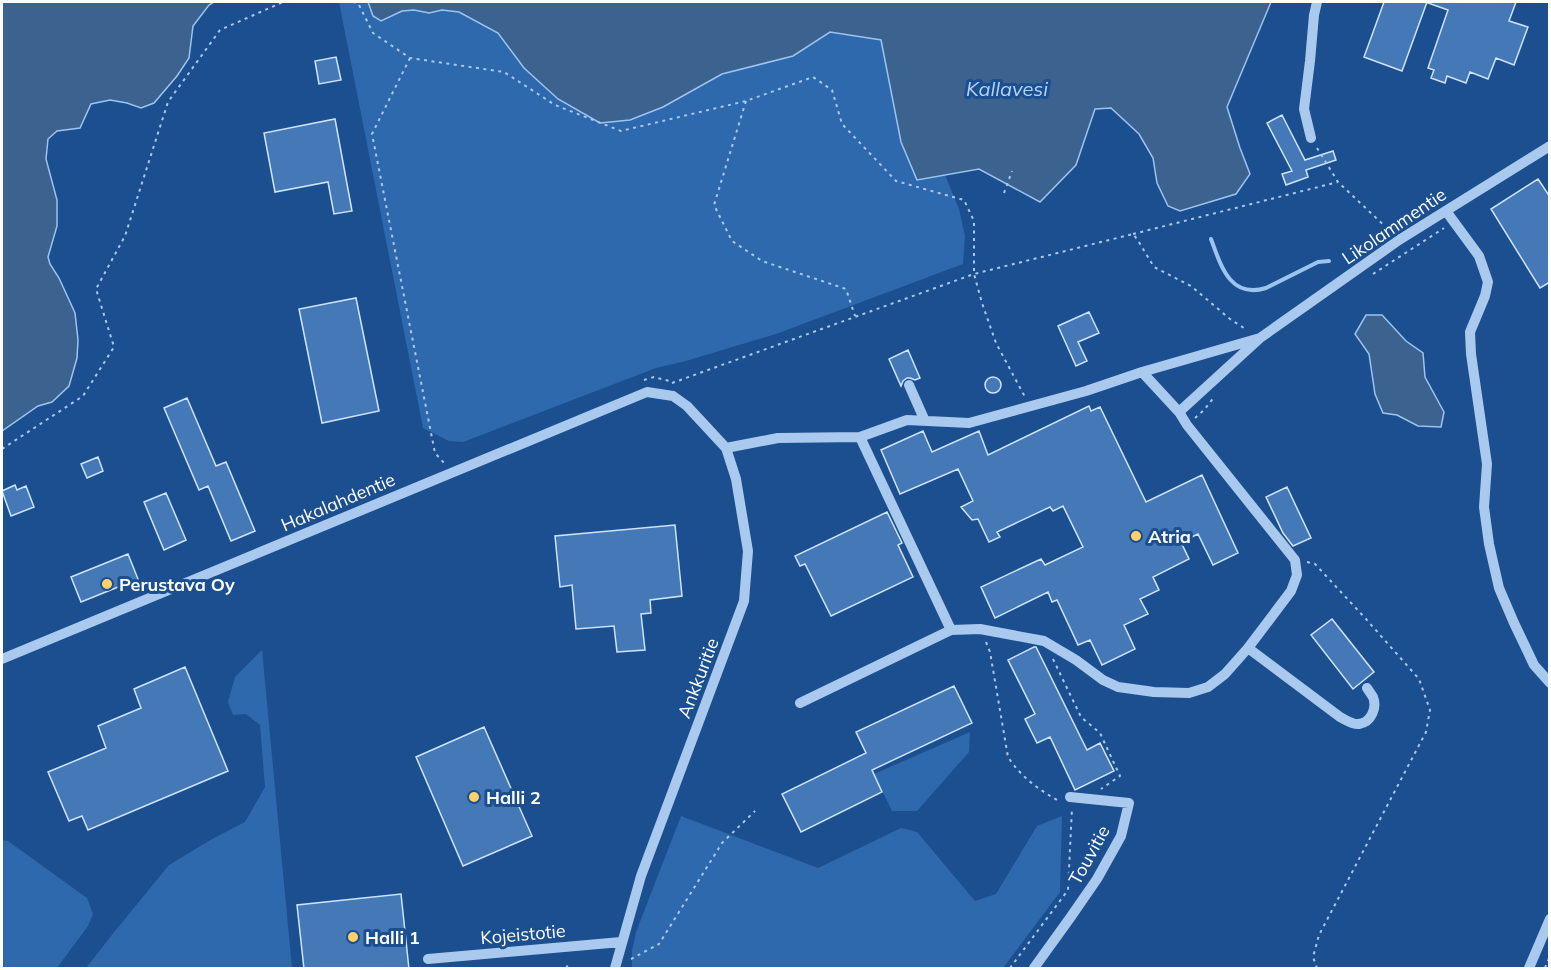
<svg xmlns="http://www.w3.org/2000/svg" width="1551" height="970" viewBox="0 0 1551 970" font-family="Mulish,sans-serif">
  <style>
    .green { fill: #2e69ad }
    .water { fill: #3c6290; stroke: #9cc4f0; stroke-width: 1.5 }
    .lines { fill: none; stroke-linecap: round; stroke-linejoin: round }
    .stream { stroke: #9cc4f0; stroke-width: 4 }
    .building { fill: #4478b7; stroke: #cfe3fa; stroke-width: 1.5 }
    .path { stroke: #a9c9ee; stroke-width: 2; stroke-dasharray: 3 4.5; stroke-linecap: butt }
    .minor { stroke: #a9c9ee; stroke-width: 10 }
    .poi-dot { fill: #ffd166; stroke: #1b4f8f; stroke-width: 2 }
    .labels { text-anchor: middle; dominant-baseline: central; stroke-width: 6; stroke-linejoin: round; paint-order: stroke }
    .street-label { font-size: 18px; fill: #fff; stroke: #1b4f8f }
    .poi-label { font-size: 18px; font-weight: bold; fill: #fff; stroke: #1b4f8f; text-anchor: start }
    .water-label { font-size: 20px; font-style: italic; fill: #b5d3f5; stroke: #1b4f8f }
  </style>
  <rect width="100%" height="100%" fill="#1b4f8f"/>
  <path class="green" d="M339 2H368L369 9 381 21 401 11 414 10 429 13 441 10 459 12 498 33 524 68 558 99 663 107 722 74 793 56 830 32 881 41 901 142 917 180 945 175 959 209 965 236 963 264 776 334 686 361 656 368 463 442 449 441 423 428Z
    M262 650 292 968H86L111 936 169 865 212 839 245 822 265 787 260 725 246 714 233 715 228 702 235 677Z
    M970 732 969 752 917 811H892L874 774Z
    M681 816 818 868 901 828 917 832 975 901 996 894 1037 826 1062 816 1060 892 1003 968H632V951L636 932Z
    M2 840 8 841 87 898 93 914 88 926 57 968H3L2 950Z"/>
  <path class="water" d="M2 2H214L209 5 193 26 189 58 177 76 154 103 141 108 127 103 110 100 91 104 80 128 57 131 48 139 46 159 57 200V226L48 257 50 264 59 278 75 313 78 340 77 358 69 386 52 402 38 406 2 431Z
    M368 2H1271L1227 107 1240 148 1250 174 1236 194 1180 211 1168 206 1157 183 1153 158 1139 134 1111 108 1095 109 1076 165 1040 202 979 169 917 180 901 142 881 40 830 32 793 56 722 74 663 107 630 120 600 123 558 99 524 68 498 33 459 12 442 10 429 13 414 10 402 11 381 21 373 16Z
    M1366 315H1382L1406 341 1423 353 1425 377 1444 412 1441 427 1418 426 1397 415 1383 413 1375 394 1369 354 1355 334Z"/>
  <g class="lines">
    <path class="stream" d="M1211 239C1221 266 1230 299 1266 288L1318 262 1329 261"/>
  </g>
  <path class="building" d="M1384 2H1427L1402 71 1364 57Z
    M1428 2H1516L1509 21 1528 27 1514 65 1496 58 1488 79 1470 72 1466 83 1447 76 1445 83 1431 78 1434 70 1428 68 1448 10 1428 3Z
    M336 57 341 80 319 84 315 61Z
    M1282 115 1305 160 1333 151 1336 160 1306 170 1308 177 1286 185 1282 174 1292 171 1267 123Z
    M335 119 352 211 334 214 328 182 275 192 264 133Z
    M1538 179 1550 197V282L1540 288 1491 209Z
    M356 298 379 411 322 423 299 309Z
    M1089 312 1099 333 1078 342 1087 361 1076 366 1058 326Z
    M908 350 920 378 915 380 910 378H907L903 381 901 386 889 359Z
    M985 385a8 8 0 1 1 16 0a8 8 0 1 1-16 0Z
    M187 398 216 466 226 462 255 531 231 541 208 486 199 490 164 408Z
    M1089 406 1091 411 1100 407 1146 502 1202 475 1238 553 1213 565 1198 534 1181 542 1189 559 1153 577 1159 590 1140 599 1148 614 1124 625 1135 649 1102 665 1090 640 1078 645 1057 600 1052 602 1048 592 995 618 981 587 1041 559 1045 565 1083 547 1063 506 1053 511 1050 507 997 532 1000 537 989 542 978 519 972 520 961 507 973 501 958 469 900 494 881 450 923 431 932 452 979 431 988 455Z
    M98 457 103 471 87 478 81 464Z
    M15 485 17 490 26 486 34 507 11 516 2 491Z
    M1287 487 1311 538 1293 546 1283 533 1266 497Z
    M166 493 186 540 164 550 144 502Z
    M887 512 902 543 898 545 913 577 831 616 805 564 800 566 795 556Z
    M675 525 682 596 650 600 651 613 641 614 645 650 617 652 614 626 576 629 572 585 560 587 555 536Z
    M128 554 138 579 81 602 71 577Z
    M1332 619 1374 672 1353 689 1311 635Z
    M1034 647H1036L1087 750 1100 743 1114 771 1075 790 1050 737 1037 743 1025 719 1035 714 1008 660Z
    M185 667 228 771 88 830 82 816 69 821 48 772 106 748 98 726 141 708 134 689Z
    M954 686 972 723 872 770 882 792 801 832 782 794 866 753 856 732Z
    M484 727 532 836 463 866 416 757Z
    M401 894 409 969H304L297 905Z"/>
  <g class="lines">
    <path class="path" d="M353 2 358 3 373 33 410 58 504 72 555 105 621 131 746 101 813 77 832 90 842 124 896 181 964 200 974 221V274L982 303 996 343 1025 397
      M410 58 372 134 435 453 445 464
      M746 101 714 205 732 241 762 261 846 289 855 316
      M1317 148 1338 182 1390 231
      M1004 193 1012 171
      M1133 234 1338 182
      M1373 274 1444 228
      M644 380 654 377 673 382
      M672 383 974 274 1133 234 1137 239 1154 267 1191 286 1230 319 1247 330
      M1195 418 1204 410 1215 396
      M2 449 83 396 114 347 96 289 125 236 168 102 220 30 283 2
      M1307 562 1315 564 1366 619 1419 679 1430 710 1426 732 1319 935 1313 957 1317 968
      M986 642 990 652 1008 757C1021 777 1039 790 1059 801
      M1053 659 1081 717 1100 733 1120 776 1101 789
      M631 959 659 944 722 843 755 811
      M566 968 570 962
      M1010 968 1068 890 1072 808
      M1545 968 1550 956"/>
    <path class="minor" d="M1311 138 1304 109 1310 61 1314 15 1317 2
      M1446 211 1479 256 1488 282 1485 296 1470 332 1471 354 1487 464 1484 507 1489 544 1499 588 1514 623 1534 665 1550 683
      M1260 338 1142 372 1179 412 1260 338 1399 240 1550 146
      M909 385 925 421
      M860 437 907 420 969 423 1086 391 1142 372
      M726 448 778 438 860 437 951 630
      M1248 648 1340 717C1346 720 1353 725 1359 724 1372 722 1377 707 1373 697 1371 694 1369 691 1367 688
      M2 659 647 392 673 396 687 406 726 448 736 479 748 551 744 601 641 876 615 968
      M800 703 951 630 980 629 1044 641 1076 660 1103 680 1118 687 1154 692 1189 693 1208 687 1225 674 1248 648 1291 591 1297 575 1295 560 1187 425 1179 412
      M428 959 621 942
      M1034 968 1070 918 1097 879 1121 836 1129 803 1070 797
      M1529 968 1550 919"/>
  </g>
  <g class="poi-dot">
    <circle cx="1136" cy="536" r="6"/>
    <circle cx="107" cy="584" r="6"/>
    <circle cx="474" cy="797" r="6"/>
    <circle cx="353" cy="937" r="6"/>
  </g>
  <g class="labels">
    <g class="street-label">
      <text transform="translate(1394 226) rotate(-34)">Likolammentie</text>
      <text transform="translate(338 502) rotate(-23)">Hakalahdentie</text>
      <text transform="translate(698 678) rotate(-69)">Ankkuritie</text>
      <text transform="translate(1089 855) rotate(-61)">Touvitie</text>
      <text transform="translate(523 934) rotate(-5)">Kojeistotie</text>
    </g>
    <g class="poi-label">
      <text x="1148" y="536">Atria</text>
      <text x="119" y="584">Perustava Oy</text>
      <text x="486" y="797">Halli 2</text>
      <text x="365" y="937">Halli 1</text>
    </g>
    <g class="water-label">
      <text x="1007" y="88">Kallavesi</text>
    </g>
  </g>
  <rect width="1551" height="970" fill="none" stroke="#ffffff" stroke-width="6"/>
</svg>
